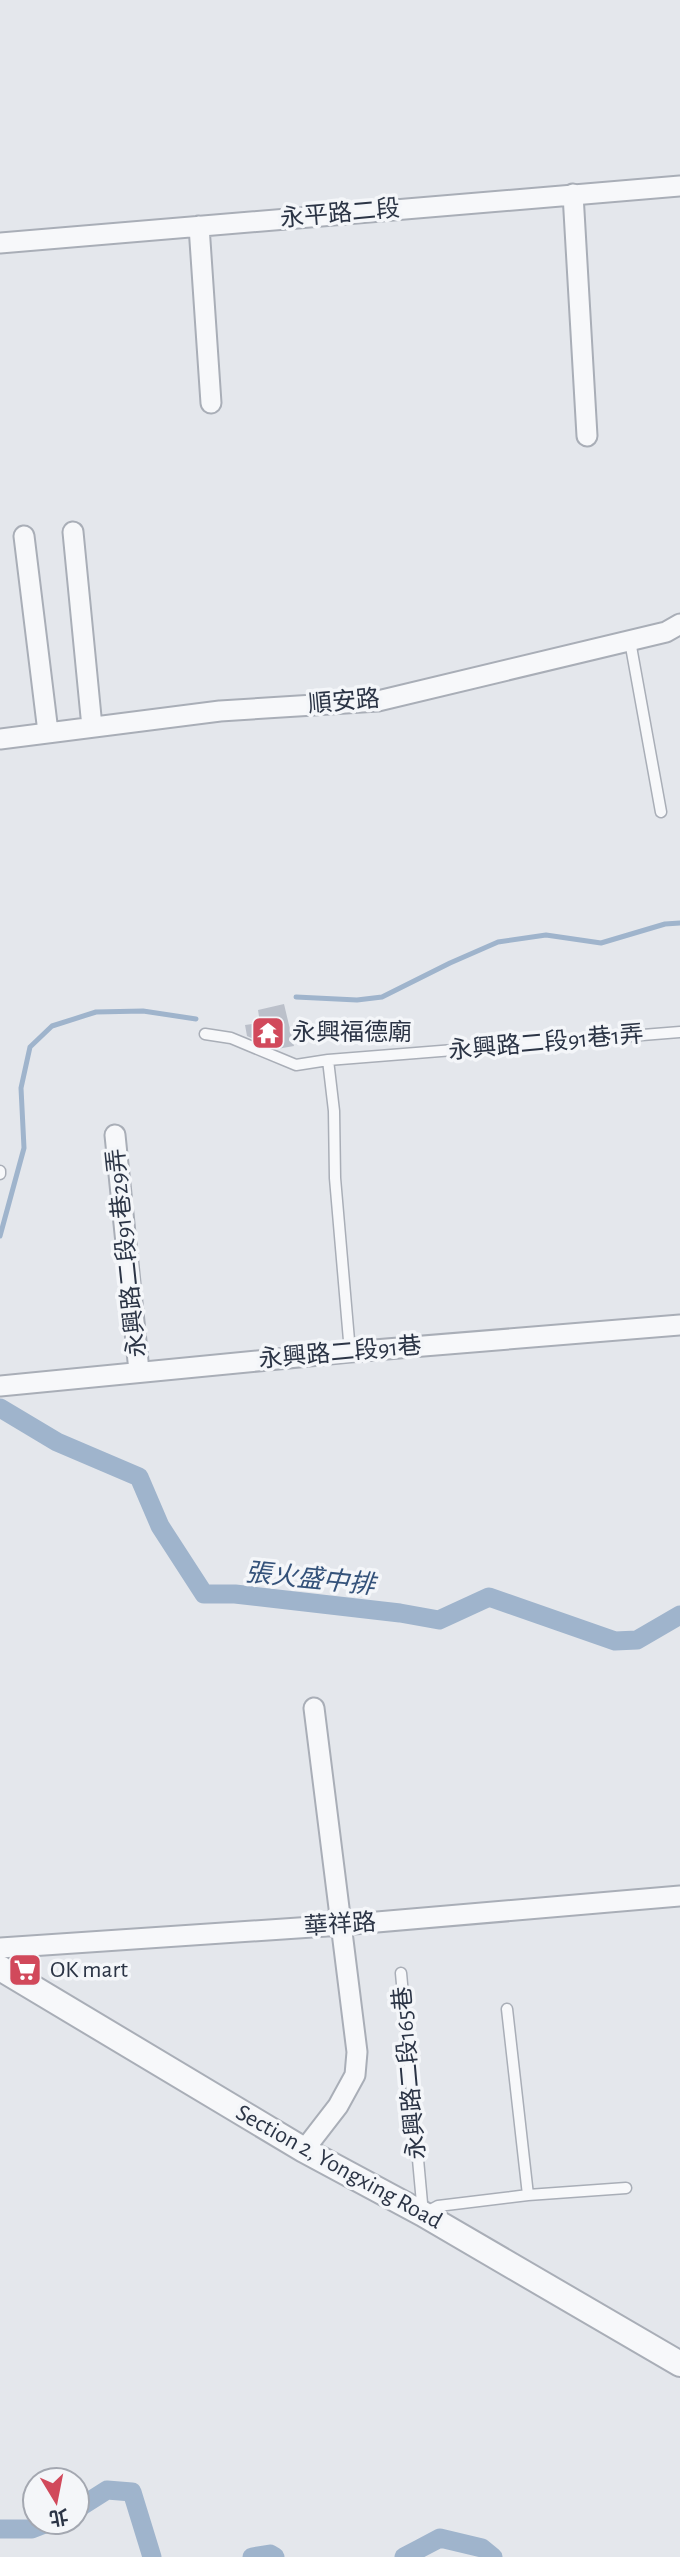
<svg xmlns="http://www.w3.org/2000/svg" width="680" height="2557" viewBox="0 0 680 2557" font-family="'Alegreya Sans','Noto Sans TC',sans-serif">
  <style>
    .lines { fill: none; stroke-linecap: round; stroke-linejoin: round }
    .stream { stroke: #9fb4cc; stroke-width: 5 }
    .canal { stroke: #9fb4cc; stroke-width: 19 }
    .building { fill: #bbc0ca }
    .service-casing { stroke: #a9aeb7; stroke-width: 13 }
    .minor-casing { stroke: #a9aeb7; stroke-width: 23 }
    .tertiary-casing { stroke: #a9aeb7; stroke-width: 28 }
    .service { stroke: #f7f8fa; stroke-width: 10 }
    .minor { stroke: #f7f8fa; stroke-width: 19 }
    .tertiary { stroke: #f7f8fa; stroke-width: 24 }
    .labels { text-anchor: middle; dominant-baseline: central; stroke-width: 7; stroke-linejoin: round; paint-order: stroke }
    .street-label { font-size: 24px; fill: #2b3445; stroke: #f4f6f9 }
    .poi-label { font-size: 24px; fill: #2b3445; stroke: #f4f6f9; text-anchor: start }
    .water-label { font-size: 26px; font-style: italic; fill: #34527a; stroke: #f4f6f9 }
  </style>
  <rect width="100%" height="100%" fill="#e4e7ec"/>
  <g class="lines">
    <path class="stream" d="M296 997 357 1000 382 997 450 963 498 942 546 935 601 943 665 924 680 923
      M0 1236 24 1148 21 1088 30 1047 52 1026 96 1012 143 1011 196 1019"/>
    <path class="canal" d="M0 1408 57 1442 139 1477 160 1526 204 1594H235L400 1613 439 1620 489 1597 615 1641 637 1640 680 1615
      M77 2509 107 2490 132 2492 152 2557
      M0 2529H32L50 2522
      M252 2557 270 2554 275 2557
      M404 2557 440 2538 482 2548 493 2557"/>
  </g>
  <path class="building" d="M284 1004 294 1046 277 1049 247 1036 245 1025 260 1023 258 1010Z"/>
  <g class="lines">
    <defs>
      <path id="service" d="M630 641 661 812
        M205 1034 231 1038 296 1065 328 1060 680 1032
        M328 1060 334 1111 335 1178 350 1352
        M0 1171V1174
        M401 1973 423 2214 438 2206 528 2195 626 2188
        M507 2009 528 2195"/>
      <path id="minor" d="M573 194 587 436
        M199 226 211 403
        M0 243 680 186
        M73 532 92 727
        M24 536 48 732
        M0 739 220 711 378 701 666 632 680 624
        M115 1135 139 1371
        M0 1386 350 1352 680 1325
        M0 1948 342 1925 680 1896
        M304 2150 338 2106 355 2075 357 2052 314 1708"/>
      <path id="tertiary" d="M0 1968 304 2150 423 2214 680 2364"/>
    </defs>
    <use href="#service" class="service-casing"/>
    <use href="#minor" class="minor-casing"/>
    <use href="#tertiary" class="tertiary-casing"/>
    <use href="#service" class="service"/>
    <use href="#minor" class="minor"/>
    <use href="#tertiary" class="tertiary"/>
  </g>
  <defs>
    <symbol id="temple-square" viewBox="-11 -11 22 22"><rect x="-9" y="-9" width="18" height="18" rx="4" fill="#d1495b" stroke="#f4f6f9"/><path d="M0-6L5-2H3V0L6.5 2.5H4V6H1.5V3h-3V6H-4V2.5H-6.5L-3 0V-2H-5Z" fill="#fff"/></symbol>
    <symbol id="supermarket-square" viewBox="-11 -11 22 22"><rect x="-9" y="-9" width="18" height="18" rx="4" fill="#d1495b" stroke="#f4f6f9"/><path d="M-6-5.5h2.5l.6 2H6L4.5 2H-2.5L-4.4-4H-6ZM-1.5 3.2a1.3 1.3 0 1 0 .1 0ZM3 3.2a1.3 1.3 0 1 0 .1 0Z" fill="#fff"/></symbol>
  </defs>
  <g fill-rule="evenodd">
    <use href="#temple-square" x="249" y="1014" width="38" height="38"/>
    <use href="#supermarket-square" x="6" y="1951" width="38" height="38"/>
  </g>
  <g class="labels">
    <g class="street-label">
      <text transform="translate(340 214) rotate(-5)">永平路二段</text>
      <text transform="translate(344 702) rotate(-5)">順安路</text>
      <text transform="translate(546 1043) rotate(-5)">永興路二段91巷1弄</text>
      <text transform="translate(127 1253) rotate(-96)">永興路二段91巷29弄</text>
      <text transform="translate(340 1353) rotate(-5)">永興路二段91巷</text>
      <text transform="translate(340 1925) rotate(-4)">華祥路</text>
      <text transform="translate(410 2073) rotate(-95)">永興路二段165巷</text>
      <text transform="translate(339 2167) rotate(29)">Section 2, Yongxing Road</text>
    </g>
    <g class="poi-label">
      <text x="292" y="1033">永興福德廟</text>
      <text x="50" y="1970">OK mart</text>
    </g>
    <g class="water-label">
      <text transform="translate(310 1579) rotate(6)">張火盛中排</text>
    </g>
  </g>
  <g transform="translate(56 2501) rotate(170)"><circle r="33" fill="#f4f6f9" stroke="#a4a8b1" stroke-width="2"/>
  <path d="M0-5L12 26L0 18L-12 26Z" fill="#d1495b"/>
  <text y="-10" font-size="19" font-weight="bold" text-anchor="middle" fill="#2b3445">北</text>
  </g>
</svg>
